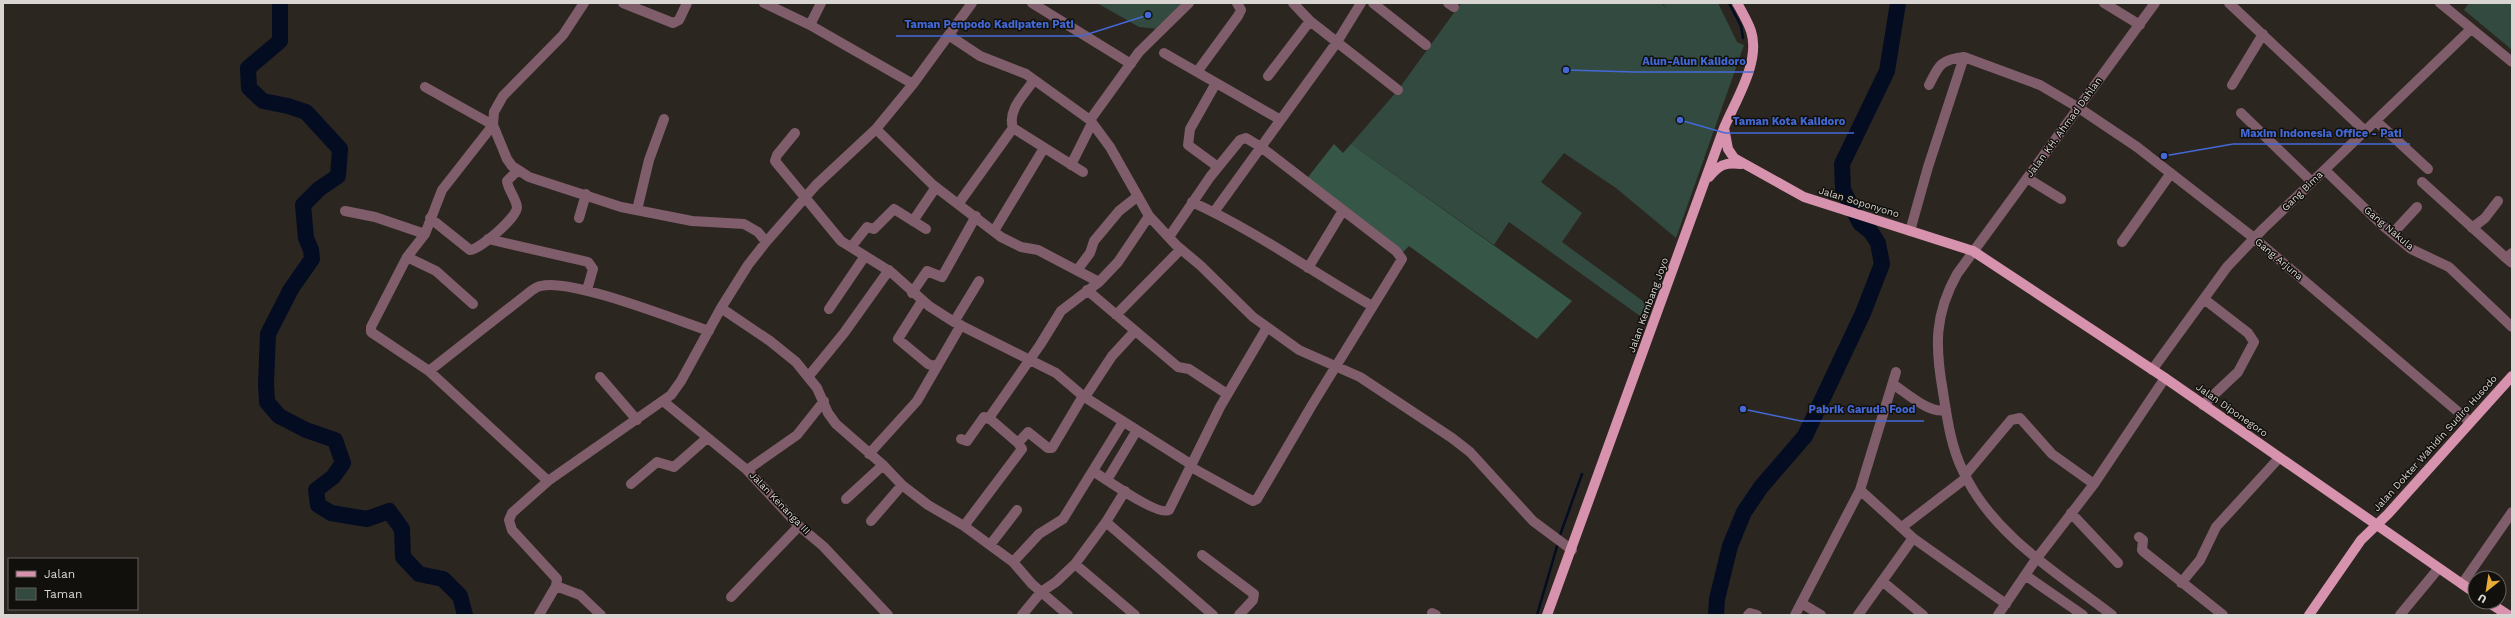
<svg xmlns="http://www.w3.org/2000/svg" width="2515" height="618" viewBox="0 0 2515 618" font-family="'Work Sans',sans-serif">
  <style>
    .green { fill: #324a3f }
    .forest { fill: #365748 }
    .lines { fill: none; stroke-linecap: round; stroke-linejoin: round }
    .stream { stroke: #030c21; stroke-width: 2.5 }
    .river { stroke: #030c21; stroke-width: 16 }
    .minor { stroke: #7f5d6a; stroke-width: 10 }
    .major { stroke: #d792ad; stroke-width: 10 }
    .labels { text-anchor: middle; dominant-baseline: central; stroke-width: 3; stroke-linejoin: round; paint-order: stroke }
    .street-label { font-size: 10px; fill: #d9d5d2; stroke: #12100d }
    .leader { fill: none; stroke: #4369d7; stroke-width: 1.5 }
    .callout-dot { fill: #4369d7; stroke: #12100d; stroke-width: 1.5 }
    .callout-label { font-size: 11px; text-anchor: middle; font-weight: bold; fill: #4369d7; stroke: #12100d; stroke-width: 3; stroke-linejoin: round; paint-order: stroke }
  </style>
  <rect width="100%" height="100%" fill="#2c2621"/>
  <path class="green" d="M1097 3H1186L1159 29 1139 27Z
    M1461 3H1662L1665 8 1663 3H1718L1737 42 1744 45 1676 238 1616 188 1564 153 1541 182 1582 213 1562 242 1647 304 1640 316 1509 222 1494 245 1351 144 1398 90Z
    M2469 3H2512L2511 49 2464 10Z"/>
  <path class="forest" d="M1334 144 1343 153 1351 144 1572 301 1537 339 1409 246 1400 255 1305 181Z"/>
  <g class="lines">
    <path class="stream" d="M1729 3 1741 26 1743 38
      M1559 538 1582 474
      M1537 615 1558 543"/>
    <path class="river" d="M280 3V41L248 68 249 88 263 101 288 106 306 112 340 149 338 176 319 189 303 205 306 238 311 250 312 259 291 289 268 334 266 384 267 402 279 416 306 430 335 440 343 463 333 477 316 490 318 505 331 513 367 519 389 511 402 529 403 557 419 574 443 579 460 596 465 615
      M1716 615 1717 599 1730 546 1744 512 1761 487 1805 436 1863 313 1882 264 1878 243 1871 232 1860 223 1843 190 1842 164 1887 71 1898 3"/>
    <path class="minor" d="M584 3 563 35 503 96 494 112 493 125 507 159 512 166 529 177 621 207 692 221 744 224 758 232 766 242
      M623 3 673 23 679 20 687 3
      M764 3 810 25 913 84
      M1032 3 1131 64
      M1293 3 1310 21 1398 90
      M1373 3 1426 45
      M1448 3 1454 7
      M2104 3 2140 25
      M2229 3 2365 131
      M2440 3 2512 62
      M810 25 821 3
      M950 36 980 56 1026 74 1090 120 1110 147 1149 216 1176 245 1201 266 1253 317 1299 350 1360 377 1452 438 1470 452 1533 521 1572 550
      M1164 53 1279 119
      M1197 72 1238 16 1241 10 1237 3
      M1268 76 1310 21
      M1216 83 1190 129 1188 145 1218 167
      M1929 85C1939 65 1940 60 1964 57
      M2232 85 2263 34
      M425 87 493 125 442 190 425 234 407 257 371 327V332L429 371 548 481
      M2241 113 2312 182
      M1090 120 1139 52 1189 3
      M2376 121 2428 169
      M1013 128C1007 110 1024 95 1034 80
      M876 129 933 185 1001 237 1021 247 1038 250 1099 282
      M795 133 777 155 775 161 841 241 891 272 929 306 954 322 1056 373 1083 396 1192 465
      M1071 165 1092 123
      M2325 170 2382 225 2411 249 2449 267 2512 327
      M2027 178 2061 199
      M2422 182 2506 258
      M1192 202C1256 231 1312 272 1372 306
      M959 203 1013 128 1083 172
      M637 210 649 160 664 119
      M345 211 375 217 425 234
      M1214 212 1337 42 1361 3
      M430 218 470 250C480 249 517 218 517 207 516 198 508 190 507 181L517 171
      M579 218 586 194
      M913 221 936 187
      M2472 228 2485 218 2498 201
      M994 231 1044 148
      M1910 231 1928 167 1964 57 2040 85 2079 108 2137 147 2254 238 2470 422
      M2393 233 2417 207
      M1169 237 1210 177 1240 140 1246 138 1261 147 1396 251 1402 259 1312 405 1257 499 1253 501 1247 498 1191 467
      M488 239 588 262 593 269 587 290
      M2122 242 2171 173
      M851 247 867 227 874 229 894 209 926 229
      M2512 253 2506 258 2512 263
      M407 257 436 271 473 304
      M1308 268 1342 212
      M1078 269 1090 253 1094 241 1119 211 1138 196
      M1087 290 1178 367 1189 369 1227 394
      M912 293 927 271 942 277 976 216
      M922 301 898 339 928 364 934 366 938 364
      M721 308 770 341 796 362 817 388 828 413 836 424 883 465 902 485 928 505 964 526 1013 562 1032 584 1068 615
      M829 309 865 256
      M1116 315 1181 249
      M954 322 979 281
      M2152 370 2227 267 2263 229 2471 29
      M429 371 531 291C534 289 538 286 541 286 571 278 676 320 709 331
      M600 377 637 420
      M808 377 844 333 889 270
      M1894 385C1908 394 1929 414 1946 410
      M1085 397 1112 356 1135 331
      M663 401 747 470 799 526 823 546 888 615
      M2203 405 2238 372 2254 342 2248 333 2204 299
      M961 439 967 441 984 417 989 419
      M1018 443 1028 432 1048 448H1052L1083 396
      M869 454 917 401 961 325
      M747 470 797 435 824 401
      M1093 471C1104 478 1159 517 1169 510L1220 407 1266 329
      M1965 475 2011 420 2020 418 2052 454 2094 484
      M1107 480 1137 430
      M631 484 657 462 674 467 707 438
      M1860 490 1913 538 2006 604
      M846 499 883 465
      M2071 513 2118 563
      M871 521 902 485
      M1106 522 1213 615
      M964 526 1022 449 1018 443 989 418 1040 345 1061 311 1099 282 1118 262 1149 216
      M1902 527 1966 478
      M2139 537 2143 540 2142 550 2144 552 2223 615
      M990 545 1017 510
      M1202 555 1254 594 1253 600 1239 615
      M1013 562 1039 534 1063 519 1123 422
      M1075 564 1106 522 1125 491
      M2025 575 2083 615
      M1882 581 1923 615
      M2181 583 2200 560 2216 527 2279 458
      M2462 584 2512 512
      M556 586 580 595 601 615
      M731 597 799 526
      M1801 603 1821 615
      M1432 613 1436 615
      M539 615 556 586 557 579 512 530 509 520 512 513 548 481 671 395 681 381 721 308 748 265 766 242 816 185 876 129 913 84 972 3
      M1022 615 1041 592 1056 582 1075 564 1135 615
      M1748 615 1750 613 1757 615
      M1795 615 1860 490 1896 372
      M1858 615 1913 538
      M1998 615 2034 562 2094 484 2165 378
      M2112 615C2059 574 1992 535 1963 471 1951 447 1947 418 1943 392 1935 347 1934 315 1957 274L2155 3
      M2400 615 2438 569"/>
    <path class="major" d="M1724 128 1728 149 1734 158 1804 197 1973 251 2165 378 2475 593
      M1709 177C1719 165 1725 162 1741 164
      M2488 602 2508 615
      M1547 615 1724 128C1735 101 1761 62 1751 31 1748 22 1742 12 1737 3
      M2309 615 2361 540 2388 514 2512 376"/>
  </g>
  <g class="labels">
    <g class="street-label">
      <text transform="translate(2064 127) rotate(-54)">Jalan KH. Ahmad Dahlan</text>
      <text transform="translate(2302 191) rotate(-44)">Gang Bima</text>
      <text transform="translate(1859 202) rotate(17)">Jalan Soponyono</text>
      <text transform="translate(2389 228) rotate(40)">Gang Nakula</text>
      <text transform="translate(2279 259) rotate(40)">Gang Arjuna</text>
      <text transform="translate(1648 305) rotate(-70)">Jalan Kembang Joyo</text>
      <text transform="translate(2232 410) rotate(35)">Jalan Diponegoro</text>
      <text transform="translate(2435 443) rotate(-48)">Jalan Dokter Wahidin Sudiro Husodo</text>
      <text transform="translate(780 503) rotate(46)">Jalan Kenanga III</text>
    </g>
  </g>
  <path class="leader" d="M1148 15L1082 36H896M1566 70L1635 72H1754M1680 120L1725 133H1854M2164 156L2233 144H2410M1743 409L1801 421H1924"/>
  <g class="callout-dot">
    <circle cx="1148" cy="15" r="4"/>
    <circle cx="1566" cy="70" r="4"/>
    <circle cx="1680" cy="120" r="4"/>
    <circle cx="2164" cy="156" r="4"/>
    <circle cx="1743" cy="409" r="4"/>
  </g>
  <g class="callout-label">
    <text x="989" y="28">Taman Penpodo Kadipaten Pati</text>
    <text x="1694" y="65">Alun-Alun Kalidoro</text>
    <text x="1789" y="125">Taman Kota Kalidoro</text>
    <text x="2321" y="137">Maxim Indonesia Office - Pati</text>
    <text x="1862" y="413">Pabrik Garuda Food</text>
  </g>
  <rect width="2515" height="618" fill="none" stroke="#d9d5d2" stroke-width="8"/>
  <rect x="8" y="558" width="130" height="52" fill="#12100d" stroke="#625f5c"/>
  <rect x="16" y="571" width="20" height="6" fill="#d792ad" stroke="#625f5c"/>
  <text x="44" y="578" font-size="12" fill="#d9d5d2">Jalan</text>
  <rect x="16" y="588" width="20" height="12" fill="#324a3f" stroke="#625f5c"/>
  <text x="44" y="598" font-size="12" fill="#d9d5d2">Taman</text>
  <g transform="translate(2487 590) rotate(210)"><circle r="19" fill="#12100d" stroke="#625f5c"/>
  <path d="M0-3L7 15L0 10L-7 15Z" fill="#e6ac36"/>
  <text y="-6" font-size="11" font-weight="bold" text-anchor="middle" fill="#d9d5d2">U</text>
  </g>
</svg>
